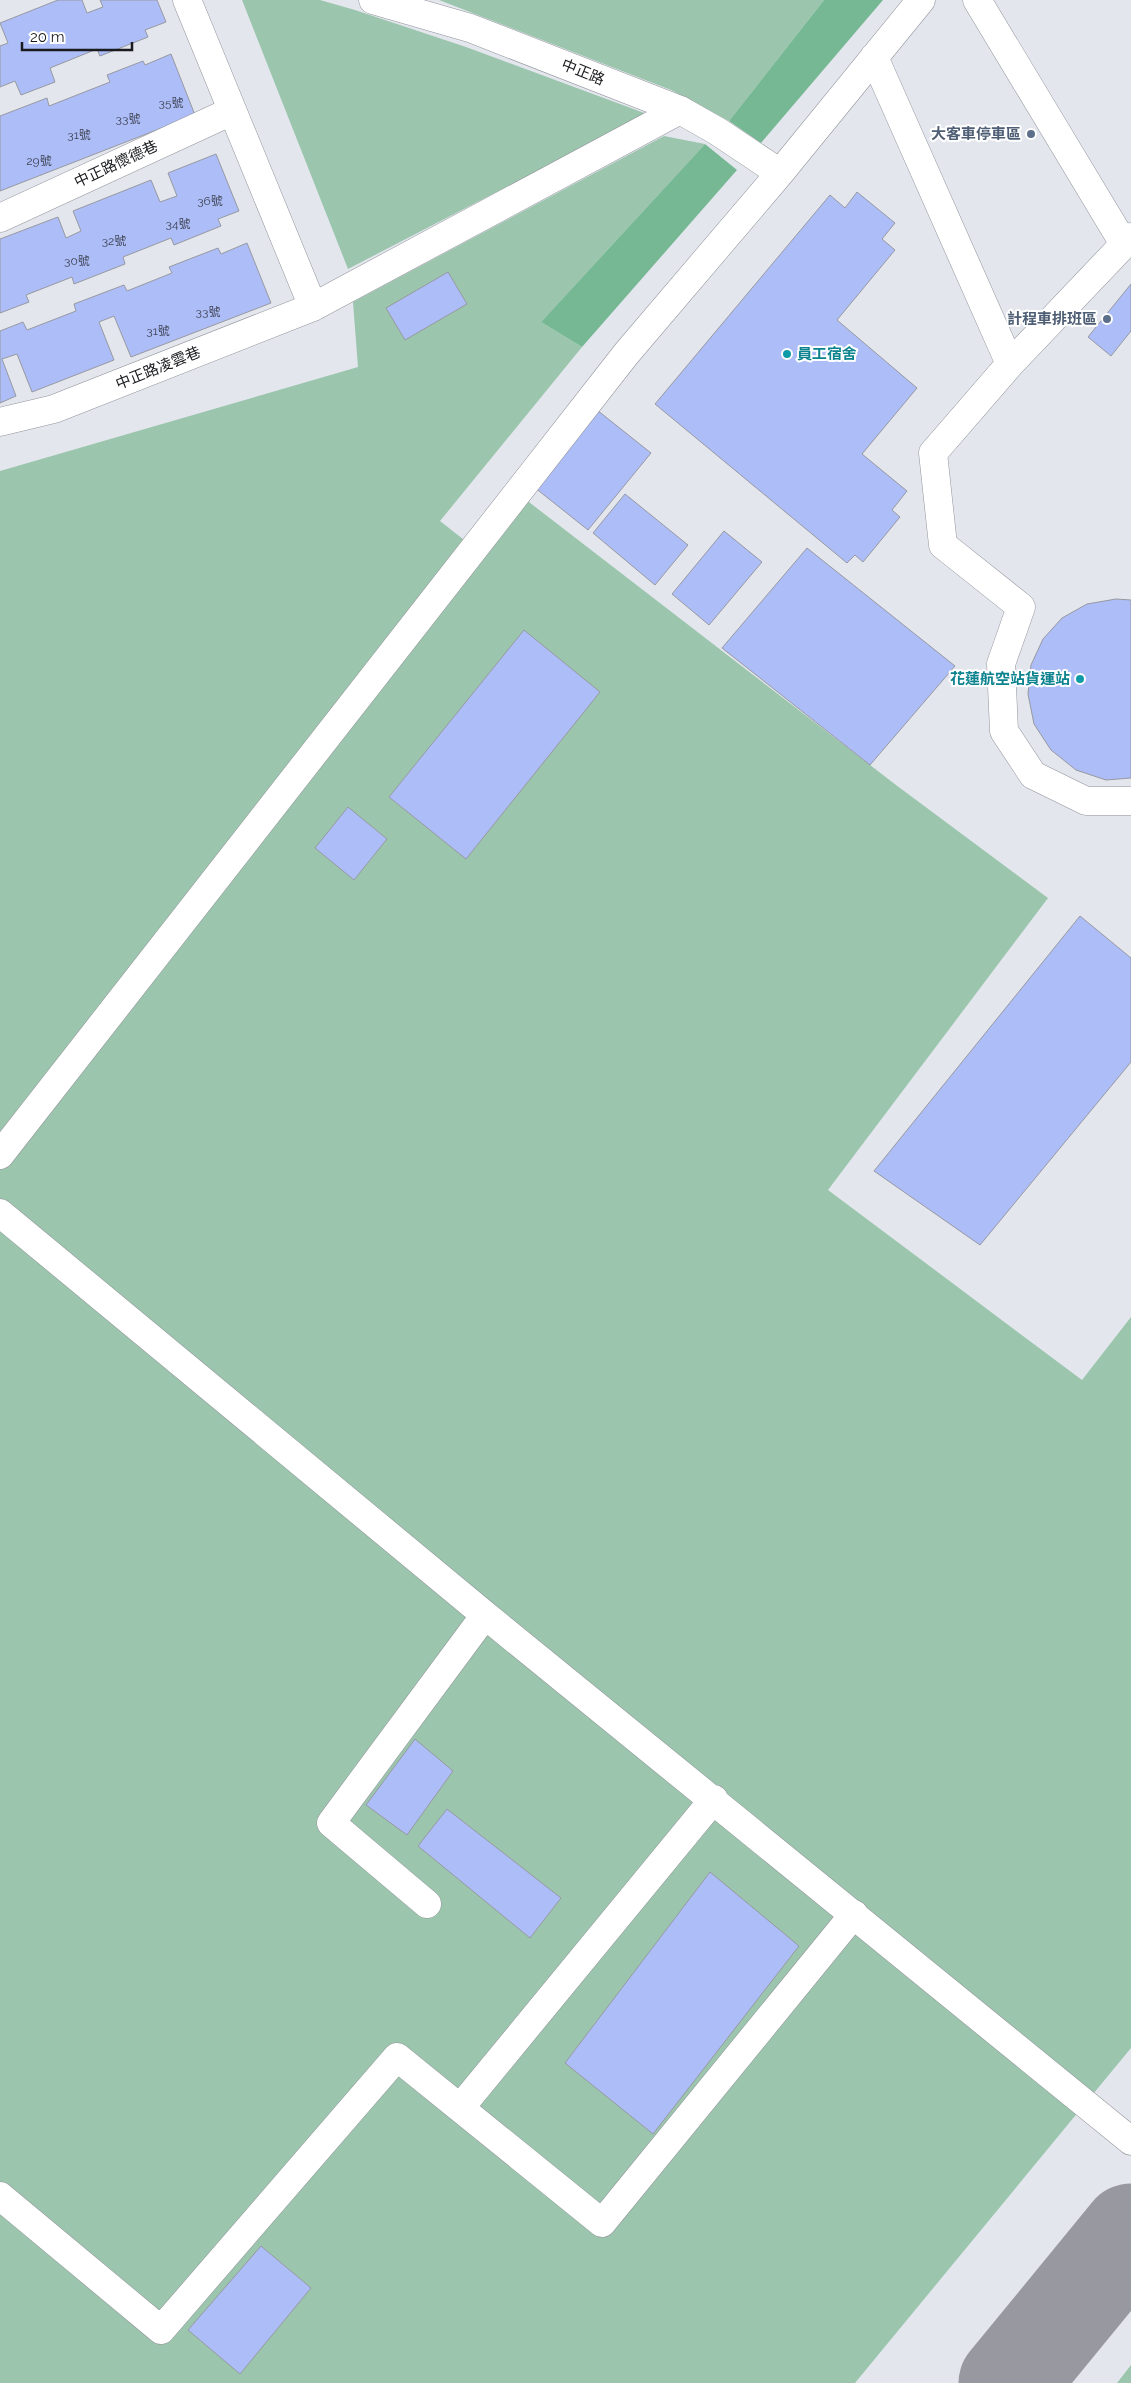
<svg xmlns="http://www.w3.org/2000/svg" width="1131" height="2383" viewBox="0 0 1131 2383" font-family="Raleway,'Noto Sans TC',sans-serif">
  <style>
    .green { fill: #9bc6ad }
    .forest { fill: #77b894 }
    .lines { fill: none; stroke-linecap: round; stroke-linejoin: round }
    .taxiway { stroke: #9899a0; stroke-width: 99 }
    .building { fill: #adbdf8; stroke: #9799a0 }
    .minor-casing { stroke: #92949b; stroke-width: 29 }
    .minor { stroke: #fff; stroke-width: 28 }
    .service-dot { fill: #5c6f8a; stroke: #fff; stroke-width: 2 }
    .culture-dot { fill: #0f9aa8; stroke: #fff; stroke-width: 2 }
    .labels { text-anchor: middle; dominant-baseline: central; stroke-width: 4; stroke-linejoin: round; paint-order: stroke }
    .number-label { font-size: 12px; fill: #3f4454 }
    .street-label { font-size: 15px; fill: #1a1b1e; stroke: #fff }
    .service-label { font-size: 15px; font-weight: bold; fill: #4e5e75; stroke: #fff; text-anchor: end }
    .culture-label { font-size: 15px; font-weight: bold; fill: #0d838f; stroke: #fff; text-anchor: start }
  </style>
  <rect width="100%" height="100%" fill="#e4e6ee"/>
  <path class="green" d="M242 0H320L355 10 466 47 647 114 348 269Z
    M439 0H824L729 121 671 90Z
    M664 136 705 144 541 322 582 347 440 521 482 554 525 499 896 785 1048 898 828 1190 1082 1380 1131 1317V2048L855 2383H0V471L358 367 353 302Z
    M1131 2365V2383H1117Z"/>
  <path class="forest" d="M824 0H883L761 143 729 121Z
    M705 144 737 170 582 347 541 322Z"/>
  <g class="lines">
    <path class="taxiway" d="M1008 2383 1131 2233"/>
  </g>
  <path class="building" d="M58 0H82L87 13 103 7 100 0H157L166 22 145 30 148 37 100 56 97 49 50 68 55 82 21 95 15 81 0 87V46L8 43 0 23Z
    M171 54 195 115 0 191V116L47 98 49 106 110 82 107 75 143 61 145 65Z
    M216 154 239 211 218 219 221 226 174 245 171 238 123 257 125 264 74 284 72 277 26 295 29 302 0 313V239L58 217 66 238 81 231 73 211 151 180 160 202 177 196 168 173Z
    M857 192 895 223 882 239 895 250 837 320 917 388 862 454 907 491 892 510 900 517 863 562 855 555 847 563 655 404 830 195 845 208Z
    M247 243 271 303 131 357 114 316 99 322 114 360 32 392 17 354 2 359 16 396 0 403V331L23 322 27 330 76 311 74 304 124 285 127 291 172 273 169 267 218 248 221 254Z
    M448 272 467 304 405 340 386 308Z
    M1131 284V331L1111 356 1088 337Z
    M597 410 651 453 588 530 534 487Z
    M625 494 688 545 655 585 593 533Z
    M724 531 762 562 709 625 672 594Z
    M807 548 955 666 870 765 722 648Z
    M1116 599 1131 600V778L1106 780 1076 770 1051 750 1034 724 1028 694 1031 665 1043 639 1062 618 1087 604Z
    M524 630 600 692 466 859 389 797Z
    M348 807 387 839 354 880 315 848Z
    M1080 916 1131 958V1062L980 1245 874 1171Z
    M415 1739 453 1771 407 1835 366 1805Z
    M447 1809 561 1898 530 1938 418 1846Z
    M710 1872 799 1946 653 2134 565 2063Z
    M261 2246 311 2288 240 2374 188 2330Z"/>
  <g class="lines">
    <defs>
      <path id="minor" d="M187 0 313 307
        M373 0 470 28 680 110 717 131 780 173
        M977 0 1124 244
        M874 57 1010 364 1131 237
        M0 218 232 111
        M1010 364 933 453 943 545 1021 607 1001 664 1004 731 1033 775 1086 801H1131
        M0 422 54 409 313 307 680 110
        M0 1155 626 354 780 173 921 0
        M0 1213 485 1615 1131 2141
        M427 1904 331 1823 485 1615
        M460 2108 714 1799
        M0 2196 161 2330 397 2057 602 2223 854 1914"/>
    </defs>
    <use href="#minor" class="minor-casing"/>
    <use href="#minor" class="minor"/>
  </g>
  <g class="service-dot">
    <circle cx="1031" cy="134" r="5"/>
    <circle cx="1107" cy="319" r="5"/>
  </g>
  <g class="culture-dot">
    <circle cx="787" cy="354" r="5"/>
    <circle cx="1080" cy="679" r="5"/>
  </g>
  <g class="labels">
    <g class="number-label">
      <text x="171" y="103">35號</text>
      <text x="128" y="119">33號</text>
      <text x="79" y="135">31號</text>
      <text x="39" y="161">29號</text>
      <text x="210" y="201">36號</text>
      <text x="178" y="224">34號</text>
      <text x="114" y="241">32號</text>
      <text x="77" y="261">30號</text>
      <text x="208" y="312">33號</text>
      <text x="158" y="331">31號</text>
    </g>
    <g class="street-label">
      <text transform="translate(583 72) rotate(22)">中正路</text>
      <text transform="translate(116 164) rotate(-25)">中正路懷德巷</text>
      <text transform="translate(158 368) rotate(-22)">中正路凌雲巷</text>
    </g>
    <g class="service-label">
      <text x="1021" y="134">大客車停車區</text>
      <text x="1097" y="319">計程車排班區</text>
    </g>
    <g class="culture-label">
      <text x="797" y="354">員工宿舍</text>
      <text x="1070" y="679" text-anchor="end">花蓮航空站貨運站</text>
    </g>
  </g>
  <path d="M22 42v8h110v-8" fill="none" stroke="#1a1b1e" stroke-width="2.5"/>
  <text x="30" y="42" font-size="15" fill="#1a1b1e" stroke="#ffffff" stroke-width="4" paint-order="stroke">20 m</text>
</svg>
